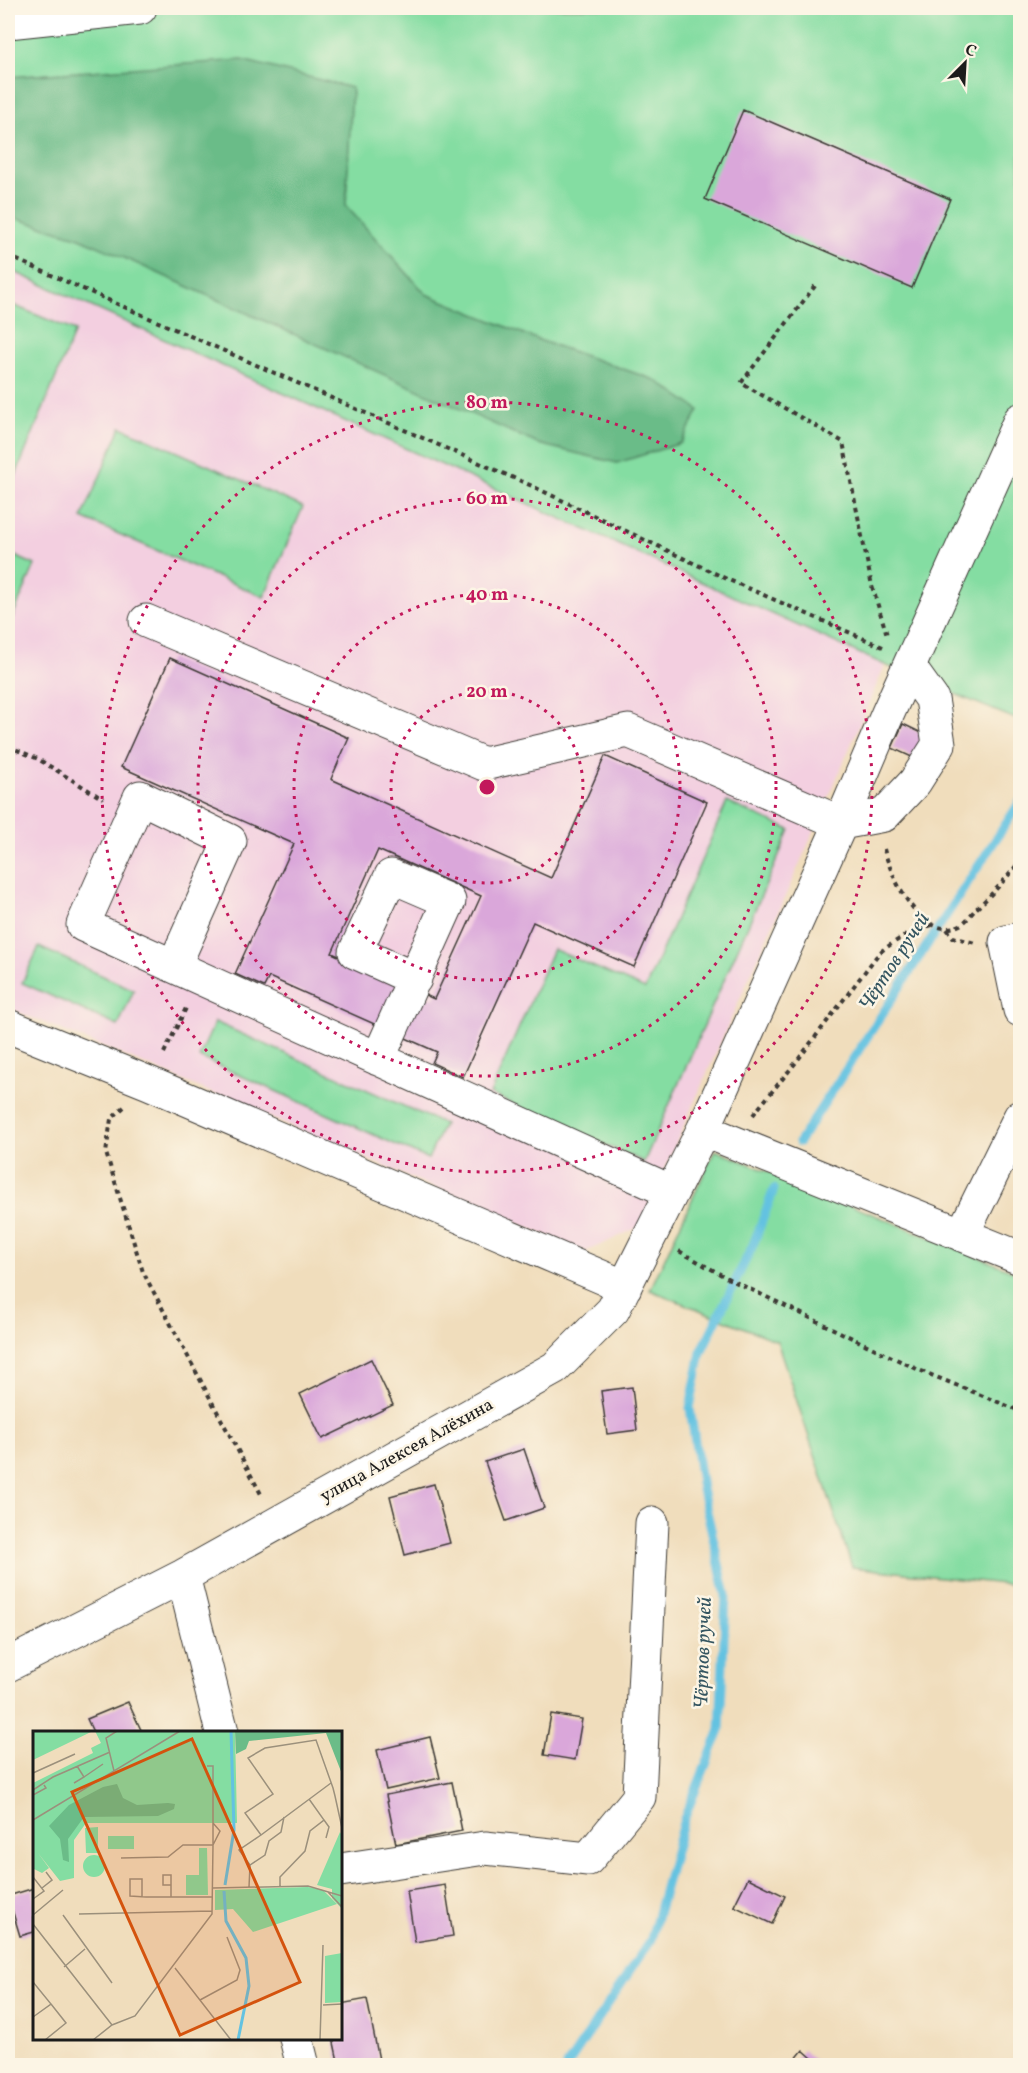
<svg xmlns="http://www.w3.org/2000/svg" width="1028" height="2073" viewBox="0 0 1028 2073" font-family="Vollkorn,serif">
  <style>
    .built { fill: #f3cfe0 }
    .green { fill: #84dda2; stroke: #507c5f; stroke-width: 1.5 }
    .forest { fill: #6bbc88; stroke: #446c52; stroke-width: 1.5 }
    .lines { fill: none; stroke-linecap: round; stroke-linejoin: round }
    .stream { stroke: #63c2e1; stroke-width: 9 }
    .building { fill: #daa7da; fill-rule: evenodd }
    .minor-casing { stroke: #3c3934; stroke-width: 35 }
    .path { stroke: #3c3934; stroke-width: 4; stroke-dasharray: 4.5 4.5; stroke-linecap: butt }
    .minor { stroke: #fff; stroke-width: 33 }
    .ring { fill: none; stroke: #c2185b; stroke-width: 3; stroke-dasharray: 3 6 }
    .labels { text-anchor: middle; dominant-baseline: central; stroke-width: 5; stroke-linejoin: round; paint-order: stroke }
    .street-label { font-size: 18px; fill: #1c1c1c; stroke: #fcf5e5 }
    .water-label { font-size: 20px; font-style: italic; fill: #355661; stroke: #fcf5e5 }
    .inset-river { fill: none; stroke: #63c2e1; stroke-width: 3 }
    .inset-road { fill: none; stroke: #9b907c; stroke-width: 1.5 }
    .view { fill: #d4530e; fill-opacity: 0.15; stroke: #d4530e; stroke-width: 3 }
    .inset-edge { fill: none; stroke: #1c1c1c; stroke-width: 3 }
    .centre { fill: #c2185b; stroke: #fcf5e5; stroke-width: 3 }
    .ring-label { font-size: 18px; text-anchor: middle; font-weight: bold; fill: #c2185b; stroke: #fcf5e5; stroke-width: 5; stroke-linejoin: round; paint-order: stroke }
  </style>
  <rect width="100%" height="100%" fill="#fcf5e5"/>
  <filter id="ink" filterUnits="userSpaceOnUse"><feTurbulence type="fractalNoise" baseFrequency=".0167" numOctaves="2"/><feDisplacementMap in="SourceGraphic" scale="12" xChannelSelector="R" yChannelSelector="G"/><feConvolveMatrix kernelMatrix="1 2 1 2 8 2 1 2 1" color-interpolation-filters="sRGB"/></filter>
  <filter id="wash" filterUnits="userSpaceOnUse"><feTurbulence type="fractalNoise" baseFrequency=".008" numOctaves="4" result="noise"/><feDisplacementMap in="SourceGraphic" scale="24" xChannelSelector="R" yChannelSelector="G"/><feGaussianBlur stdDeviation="1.35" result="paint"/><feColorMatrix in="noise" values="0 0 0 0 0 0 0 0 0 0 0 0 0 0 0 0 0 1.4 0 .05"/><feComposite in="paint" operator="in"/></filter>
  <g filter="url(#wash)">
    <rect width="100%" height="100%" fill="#f0ddbc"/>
    <path class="built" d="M8 269 885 665 821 815 639 1227 585 1252 156 1069 8 1008Z"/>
    <path class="green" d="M8 8H1020V721L885 665 8 269Z
      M8 303 75 331 8 494Z
      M121 427 303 507 264 597 82 518Z
      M8 553 35 565 8 627Z
      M727 802 790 830 644 1162 490 1094 553 949 645 989Z
      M39 947 134 990 118 1026 22 983Z
      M215 1022 444 1124 428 1159 199 1057Z
      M715 1150 1020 1274V1586L852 1567 777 1341 650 1290Z"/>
    <path class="forest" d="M242 60 352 88 346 206 426 294 539 340 655 380 699 410 681 443 617 463 538 444 80 238 8 216V77Z"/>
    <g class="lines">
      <path class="stream" d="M799 1142 1020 802
        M567 2066 651 1939 684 1819 720 1730 726 1595 702 1489 690 1408 701 1352 753 1245 774 1189"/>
    </g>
    <g id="blocks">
      <path class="building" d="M743 110 950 199 912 288 705 199Z
        M170 658 349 738 331 779 551 878 605 756 707 802 634 967 533 922 463 1077 432 1063 437 1052 269 977 264 987 235 974 294 844 121 767ZM378 850 481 896 434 999 332 953Z
        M903 724 926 735 916 759 892 748Z
        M371 1359 393 1405 322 1439 300 1394Z
        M632 1387 637 1430 607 1434 601 1391Z
        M524 1449 544 1508 506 1521 485 1462Z
        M434 1484 450 1543 405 1555 390 1496Z
        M128 1702 142 1732H93L87 1719Z
        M551 1714 582 1719 575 1760 544 1755Z
        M430 1737 440 1778 386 1790 377 1750Z
        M452 1782 462 1831 396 1844 386 1795Z
        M748 1878 785 1896 772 1924 734 1906Z
        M445 1885 453 1936 415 1942 407 1891Z
        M34 1888V1932L20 1936 8 1896Z
        M367 1999 379 2060 339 2066 333 2038H340V2004Z
        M803 2050 821 2066H790Z"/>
    </g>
  </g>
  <g filter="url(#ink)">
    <use href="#blocks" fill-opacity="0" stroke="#3c3934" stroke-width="1.5"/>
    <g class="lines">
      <defs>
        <path id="minor" d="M8 22 140 8
          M841 823 888 713 1020 420
          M841 823 884 815 915 782 939 744 932 699 909 667
          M1020 939 1006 942 1020 1010
          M174 966 230 841 140 797 83 925 672 1192
          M8 1026 149 1083 625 1287
          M378 1059 449 901 391 876 355 952 415 979
          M703 1130 1020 1258
          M962 1235 1020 1117
          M183 1576 222 1732
          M8 1665 183 1576 555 1368 613 1310 703 1130 841 823 628 731 484 764 146 621
          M340 1870 485 1848 588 1859 639 1797 652 1523
          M296 2038 303 2066"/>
      </defs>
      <use href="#minor" class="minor-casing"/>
      <path class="path" d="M8 256 532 486 729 580 883 647
        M815 286 741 383 843 442 872 586 887 635
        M8 746 38 759 103 799
        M884 849C891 877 921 943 960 925 966 922 971 914 976 909 992 894 1007 878 1020 861
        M947 929 953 937 975 943
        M164 1053 187 1006
        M124 1107 111 1119 106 1153 143 1272 262 1496
        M753 1115 797 1061 879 953C896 940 911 931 932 925
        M679 1251 729 1279 919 1370 1020 1411"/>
      <use href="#minor" class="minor"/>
    </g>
  </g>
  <g class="ring">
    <circle cx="487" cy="787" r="96"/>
    <circle cx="487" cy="787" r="193"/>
    <circle cx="487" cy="787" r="289"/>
    <circle cx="487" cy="787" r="385"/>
  </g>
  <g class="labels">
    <g class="street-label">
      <text transform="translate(407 1451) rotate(-29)">улица Алексея Алёхина</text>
    </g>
    <g class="water-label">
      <text transform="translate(895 962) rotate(-57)">Чёртов ручей</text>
      <text transform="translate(704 1653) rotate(-88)">Чёртов ручей</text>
    </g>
  </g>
  <g transform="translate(33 1731)">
    <rect width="309" height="309" fill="#f0ddbc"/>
    <path d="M0 0H60L0 29ZM62 0H202L204 92H53L41 109V147L27 150 5 122 16 137 9 142 1 138 0 52 60 22 58 17 68 12ZM65 96V122H53L52 97ZM307 101 309 105V178L299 167V158L284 154ZM75 105H101V118H75ZM166 117H174L175 164H153V144H166ZM50 135a11 11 0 1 1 22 0a11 11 0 1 1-22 0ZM275 156 290 159 304 173 220 201 200 178 182 179V159ZM309 222V271L292 272V225Z" fill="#84dda2"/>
    <path d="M202 0H309V43L293 2 216 10 213 18 203 23ZM84 53 90 67 104 74 135 72 142 73 141 78 125 85 51 86 35 108 36 131 30 129 27 108 16 95 36 74 70 56Z" fill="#6bbc88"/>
    <path class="inset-river" d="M192 154 201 99 198 0M191 160 193 190 213 227 216 255 205 309"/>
    <path class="inset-road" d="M174 35H180V114M81 40 73 7 84 0M0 42 42 23M51 46 70 33M41 52 51 46 44 35M298 52 228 104 212 82 240 63 215 27 232 17 283 9 300 57 302 65 309 97M0 59 20 46 77 21M0 64 13 57 11 54M0 89 147 0M291 89 296 96 293 107M180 92 187 100 180 114M228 104 206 119 217 134 232 124 236 110 248 101 251 86M0 146 11 160 0 168M247 155V146L272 120 277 100 291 89 276 68M216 156 217 134M9 157 19 149 13 141M180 157 275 155 309 165M295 161 309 176M109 166V148H97V165L113 166H180M138 166V144H130V154H138M46 183 179 180M0 184 30 159M30 184 79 252M0 193 79 294M31 236 52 218M142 237 198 309M0 251 18 273 0 286M167 269 204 249 207 239 194 206M290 274 309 273M12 309 33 292 18 273M60 309 79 294 102 285 179 183 180 114H150L135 126 88 127M287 309 290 214"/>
    <path class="view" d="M159 8 267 251 147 304 39 61Z"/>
    <rect width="309" height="309" class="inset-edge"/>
  </g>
  <circle cx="487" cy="787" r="9" class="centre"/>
  <g class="ring-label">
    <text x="487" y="408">80 m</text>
    <text x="487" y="504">60 m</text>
    <text x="487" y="600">40 m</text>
    <text x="487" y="697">20 m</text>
  </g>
  <rect width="1028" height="2073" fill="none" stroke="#fcf5e5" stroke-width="30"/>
  <g transform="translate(965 63) rotate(24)" stroke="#fcf5e5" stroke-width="4.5" paint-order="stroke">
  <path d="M0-4.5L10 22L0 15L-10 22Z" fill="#1c1c1c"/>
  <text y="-9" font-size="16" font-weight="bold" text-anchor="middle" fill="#1c1c1c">С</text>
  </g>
</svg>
